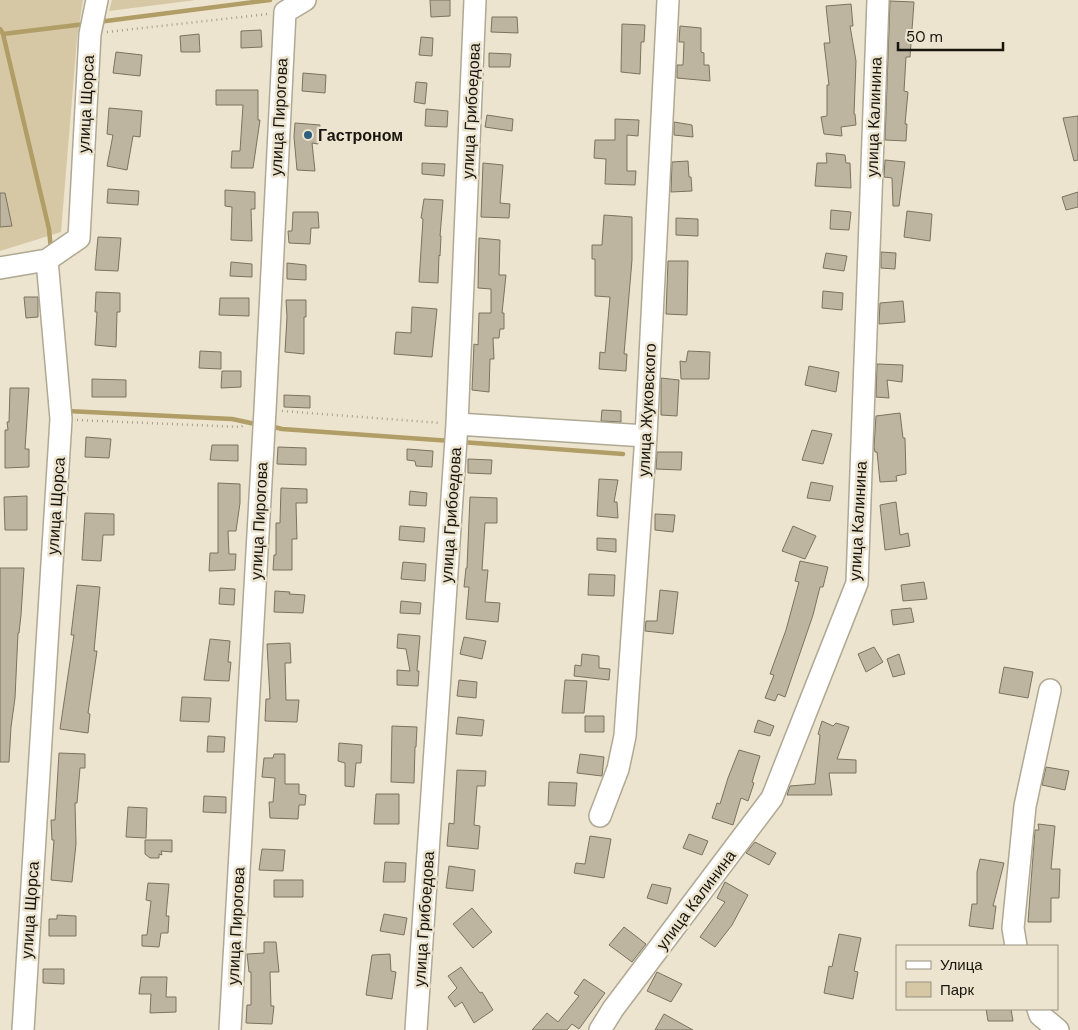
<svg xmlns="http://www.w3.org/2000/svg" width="1078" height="1030" viewBox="0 0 1078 1030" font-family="'DM Sans',sans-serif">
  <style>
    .green { fill: #d6c8a5 }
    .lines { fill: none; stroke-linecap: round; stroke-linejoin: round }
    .stream { stroke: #b19d66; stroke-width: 4.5 }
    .building { fill: #bdb5a0; stroke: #7a7360 }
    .minor-casing { stroke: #afa893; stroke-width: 24 }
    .path { stroke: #a59f8e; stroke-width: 2.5; stroke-dasharray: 1 4; stroke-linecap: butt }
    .minor { stroke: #fff; stroke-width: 21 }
    .poi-dot { fill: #305f7e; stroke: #ece4ce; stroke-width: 2 }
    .labels { text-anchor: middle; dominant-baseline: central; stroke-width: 5; stroke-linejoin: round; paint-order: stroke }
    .street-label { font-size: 16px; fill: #18150e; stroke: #ece4ce }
    .poi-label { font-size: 16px; font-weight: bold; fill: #18150e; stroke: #ece4ce; text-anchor: start }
  </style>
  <rect width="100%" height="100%" fill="#ece4ce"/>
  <path class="green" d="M0 0H83L77 39 61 232 0 251Z
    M112 0H196L109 11Z"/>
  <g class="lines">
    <path class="stream" d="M98 22 270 0
      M0 29 3 34 85 24
      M3 34 49 229 51 250
      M67 409V411L232 419 260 425
      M270 426 282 429 451 441
      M461 442 623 454"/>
  </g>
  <path class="building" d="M430 0H450V16L431 17Z
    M890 1 914 2 910 57H906L904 91 908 92 905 124H907L906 141 885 140Z
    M851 4 853 26H850L856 61 854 114H855L856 125 841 127 842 136 824 134 821 117 827 116V85H829L824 43H830L826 6Z
    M492 17H517L518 33 491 32Z
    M622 24 645 25 644 42H641L640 74 621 72Z
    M680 26 701 28V52L704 53V65H709L710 81 677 78V65H683L684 42H679Z
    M261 30 262 47 241 48V31Z
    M199 34 200 52H181L180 36Z
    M421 37 433 38 432 56 419 55Z
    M116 52 142 55 140 76 113 73Z
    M489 53 511 54 510 67H489Z
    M303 73 326 75 325 93 302 91Z
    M416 82 427 83 425 104 414 102Z
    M216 90H258V120H260L253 168H231L232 151H240L243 105H216Z
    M109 108 142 111 140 137 133 136 127 170 107 166 113 135 107 134Z
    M426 109 448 111 447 127 425 126Z
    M487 115 513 119 512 131 485 127Z
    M1078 116V160L1074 161 1063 118Z
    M615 119 639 120 638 136 627 135V171H636L635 185 605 184 606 159 594 158 595 140H615Z
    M674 122 692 125 693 137 674 135Z
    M295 123 320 125 318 144 312 143 315 171 297 170 294 137Z
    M826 153 845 155 846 163H850L851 188 815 186 817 163H827Z
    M885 160 905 162 899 206H893L892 178 884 177Z
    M688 161 689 177H691L692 191 671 192 672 162Z
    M422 163 445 164 444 176 422 174Z
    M483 163 503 165 500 203 510 204 509 218 481 217Z
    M108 189 139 191 138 205 107 203Z
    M225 190 255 192V209H251L252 241 231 240 232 207 225 206Z
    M1078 192V207L1066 210 1062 197Z
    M0 193H5L12 226 0 227Z
    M424 199 443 200 440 236H441L440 256 439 255 438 283 419 282 423 219 421 218Z
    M831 210 851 212 849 230 830 229Z
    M907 211 932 214 930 241 904 237Z
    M293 212H318L319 228H311L310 244 289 243 288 231H292Z
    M604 215 632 217V260L624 354H627L626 371 599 369 600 352 605 353 610 297 595 296V259H592V245H602Z
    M676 218 698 219V236L676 235Z
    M98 237 121 238 118 271 95 270Z
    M479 238 500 240 499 275H506L502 313H504V329H500L499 338H493L494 359H490L489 392 472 390 474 344 478 345 479 313H491V289L478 288Z
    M881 252 896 253 895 269 881 268Z
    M826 253 847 256 844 271 823 268Z
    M668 261H688L687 315 666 314Z
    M231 262 252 264V277L230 276Z
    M287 263 306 265V280L287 279Z
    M823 291 843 293 842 310 822 308Z
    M96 292 120 293V312H117L116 347 95 345 97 312H95Z
    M24 297H38V317L26 318Z
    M220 298H249V316L219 315Z
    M286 300H306V317H304V354L285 352 287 317Z
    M903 301 905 322 879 324 880 303Z
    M412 307 437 309 432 357 394 354 396 332 411 333Z
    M200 351 221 352V369L199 368Z
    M688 351 710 352 709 379H681L680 361 686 362Z
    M877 364 903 365 902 382 887 380 889 398 876 397Z
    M809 366 839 372 836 392 805 385Z
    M222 371H241V387L221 388Z
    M661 378 679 380 677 416 661 415Z
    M92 379 126 380V397H92Z
    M10 388H29L25 449H29V467L5 468V430H8L7 422H9Z
    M284 395 310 396V408L284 407Z
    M602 410 621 411V422L601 421Z
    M900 413 903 438H905L906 474 896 476 897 481 880 482 877 452H875L874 447 876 416Z
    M812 430 832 434 823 464 802 460Z
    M86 437 111 439 109 458 85 457Z
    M212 445H238V461L210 460Z
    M278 447 306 448V465L277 464Z
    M407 449 433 451 432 467 416 466 415 461 407 460Z
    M657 452H682L681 470 656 469Z
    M468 459 492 460 491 474 468 473Z
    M599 479 618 480 614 502H617L618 518 597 516Z
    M811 482 833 486 830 501 807 498Z
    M218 483 240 484V503L236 531H228L229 554H236L235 570 209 571 210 553H218Z
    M281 488 307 489V503H296L297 539H292V570H273L274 555H276V523H280Z
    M410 491 427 493 426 506 409 505Z
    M27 496V530H5L4 497Z
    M470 497 497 498V523H485L482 570H488L485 602 500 603 498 622 466 619 469 587H464L466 568H467Z
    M896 502 900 535 908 533 910 546 885 550 880 505Z
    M85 513 114 514V535H103L101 561 82 560Z
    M655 514 675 515 673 532 655 530Z
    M400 526 425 528 424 542 399 540Z
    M793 526 816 536 805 559 782 551Z
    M597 538 616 539V552L597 550Z
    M800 561 828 567 823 587H820L813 615 785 697 778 694 775 701 765 698 774 675 770 674 786 630 799 582 795 581Z
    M403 562 426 564 425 581 401 579Z
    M0 568H24L21 615 19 633H18L15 698 11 727 9 762H0Z
    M589 574 615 575 614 596 588 595Z
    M924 582 927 599 903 601 901 585Z
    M77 585 100 587 94 651H97L88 713 90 714 88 733 60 729 74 635H71Z
    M220 588 235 589 234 605 219 604Z
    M660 590 678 592 673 634 645 631 646 621H657Z
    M275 591 290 592 289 594 305 595 303 613 274 612Z
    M401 601 421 603 420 614 400 613Z
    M911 608 914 622 893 625 891 610Z
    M398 634 420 636 417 671H419L418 686 397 685V670L410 671 406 649 397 648Z
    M464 637 486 641 482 659 460 654Z
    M210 639 230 641 228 662H231L229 681 204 680Z
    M290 643 291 663H285L286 700H299L297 722 265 721 266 699H270L267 644Z
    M874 647 883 662 866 672 858 654Z
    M582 654 599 656V668L610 669 609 680 574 676 575 665 581 666Z
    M899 654 905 674 893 677 887 659Z
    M1004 667 1033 672 1028 698 999 693Z
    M459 680 477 682 476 698 457 696Z
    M565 680 587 681 584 713H562Z
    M182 697 211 698 209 722 180 721Z
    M585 716H604V732H585Z
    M458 717 484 720 482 736 456 734Z
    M758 720 774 726 770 736 754 732Z
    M822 721 833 726 836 723 849 727 837 759 856 760V773H829L832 795H787L790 786 815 784 820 735 818 734Z
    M392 726 417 727 416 747H415L414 783 391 782Z
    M208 736 225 737 224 752H207Z
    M339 743 362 745 361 763H356L354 787 345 786V763L338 761Z
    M739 750 760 756 752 782 754 783 748 801 741 798 733 825 712 818 717 803 720 804 728 778Z
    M59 753 85 754V768H80L77 803H75L76 844 72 882 51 880 54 840H52L51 820H55Z
    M274 754H285V784H299V794L306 795 305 805H299L298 819 270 818 269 802H273L275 778 262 777 264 758H273Z
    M580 754 604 757 602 776 577 773Z
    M1046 767 1069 771 1065 790 1042 785Z
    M457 770 486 771 485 786H477L474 825 480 826 478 849 447 846 449 823 454 824Z
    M549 782 577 783 575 806 548 805Z
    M376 794H399V824H374Z
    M204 796 226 797V813L203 812Z
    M128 807 147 808 146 838 126 837Z
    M1038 824 1055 826 1051 869H1060L1059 898H1051V922H1028L1035 830H1039Z
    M689 834 708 841 702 855 683 848Z
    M590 836 611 839 604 878 574 873 576 863 585 864Z
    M145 840H172V852L161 851 162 855 159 854V858H150L145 854Z
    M755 842 776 853 769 865 746 853Z
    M262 849 285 850 283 871 259 870Z
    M980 859 1004 863 993 906H996L993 929 969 926 972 904H977V872Z
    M385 862 406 863 405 882H383Z
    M449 866 475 870 473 891 446 888Z
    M274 880H303V897H274Z
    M725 882 748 895 732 925 715 947 700 937 725 902 717 898Z
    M148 883 169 884 166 916H169L168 933H161L159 947 142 946V935H147L151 901 146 900Z
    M652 884 671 888 667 904 647 898Z
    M472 908 492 932 473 948 453 924Z
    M384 914 407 918 404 935 380 931Z
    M57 915 76 916V936H49V919H57Z
    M624 927 646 944 632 962 609 945Z
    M839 934 861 938 854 971 858 972 853 999 824 993 829 966 832 967Z
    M264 942H276L279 972H270L271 1006H274L272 1024 246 1023 247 1005H251V972H249L247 954 264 953Z
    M390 954 391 971 396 972 392 999 366 995 372 955Z
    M461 967 480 993 482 992 493 1010 474 1023 462 1002 455 1007 448 997 457 988 448 976Z
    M43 969H64V984L43 983Z
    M657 972 682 984 671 1002 647 991Z
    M141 977H167L166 997H176V1012L150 1013 151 994H139Z
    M584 979 605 993 579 1029 572 1024 567 1030H532L547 1013 558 1022 579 996 574 993Z
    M986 1009H1011L1013 1021H988Z
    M664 1014 693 1030H655Z"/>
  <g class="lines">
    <defs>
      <path id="minor" d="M0 268 47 260 79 238 90 34 97 0
        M457 424 646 436
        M600 816 618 769 625 736 646 436 668 0
        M1016 946 1013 928 1025 806 1050 690
        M1038 1009 1040 1015 1058 1030
        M23 1030 61 419 47 260
        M230 1030 265 410 285 12 305 0
        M416 1030 457 424 475 0
        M600 1030 613 1009 772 798 857 583 878 0"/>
    </defs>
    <use href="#minor" class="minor-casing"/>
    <path class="path" d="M107 32 268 14
      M282 411 441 423
      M77 420 241 427 248 422"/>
    <use href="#minor" class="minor"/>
  </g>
  <circle class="poi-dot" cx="308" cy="135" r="5"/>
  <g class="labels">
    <g class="street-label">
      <text transform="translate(86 104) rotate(-87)">улица Щорса</text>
      <text transform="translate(471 111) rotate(-87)">улица Грибоедова</text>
      <text transform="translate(279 117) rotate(-87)">улица Пирогова</text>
      <text transform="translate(874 117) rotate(-88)">улица Калинина</text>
      <text transform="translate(647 410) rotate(-87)">улица Жуковского</text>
      <text transform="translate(56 506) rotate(-86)">улица Щорса</text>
      <text transform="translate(451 515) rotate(-86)">улица Грибоедова</text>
      <text transform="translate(259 521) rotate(-87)">улица Пирогова</text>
      <text transform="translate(858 521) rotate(-87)">улица Калинина</text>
      <text transform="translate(696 900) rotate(-53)">улица Калинина</text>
      <text transform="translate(30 910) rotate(-86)">улица Щорса</text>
      <text transform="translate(424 919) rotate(-86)">улица Грибоедова</text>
      <text transform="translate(236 926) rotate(-87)">улица Пирогова</text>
    </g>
    <g class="poi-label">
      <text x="318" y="135">Гастроном</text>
    </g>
  </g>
  <rect x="896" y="945" width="162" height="65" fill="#ece4ce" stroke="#979181"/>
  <rect x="906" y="961" width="25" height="8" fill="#ffffff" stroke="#979181"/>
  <text x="940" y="970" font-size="15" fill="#18150e">Улица</text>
  <rect x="906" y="982" width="25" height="15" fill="#d6c8a5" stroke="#979181"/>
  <text x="940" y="995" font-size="15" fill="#18150e">Парк</text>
  <path d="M898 42v8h105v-8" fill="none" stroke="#18150e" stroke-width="2.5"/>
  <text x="906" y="42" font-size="15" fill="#18150e" stroke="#ece4ce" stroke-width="4" paint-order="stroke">50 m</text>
</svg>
